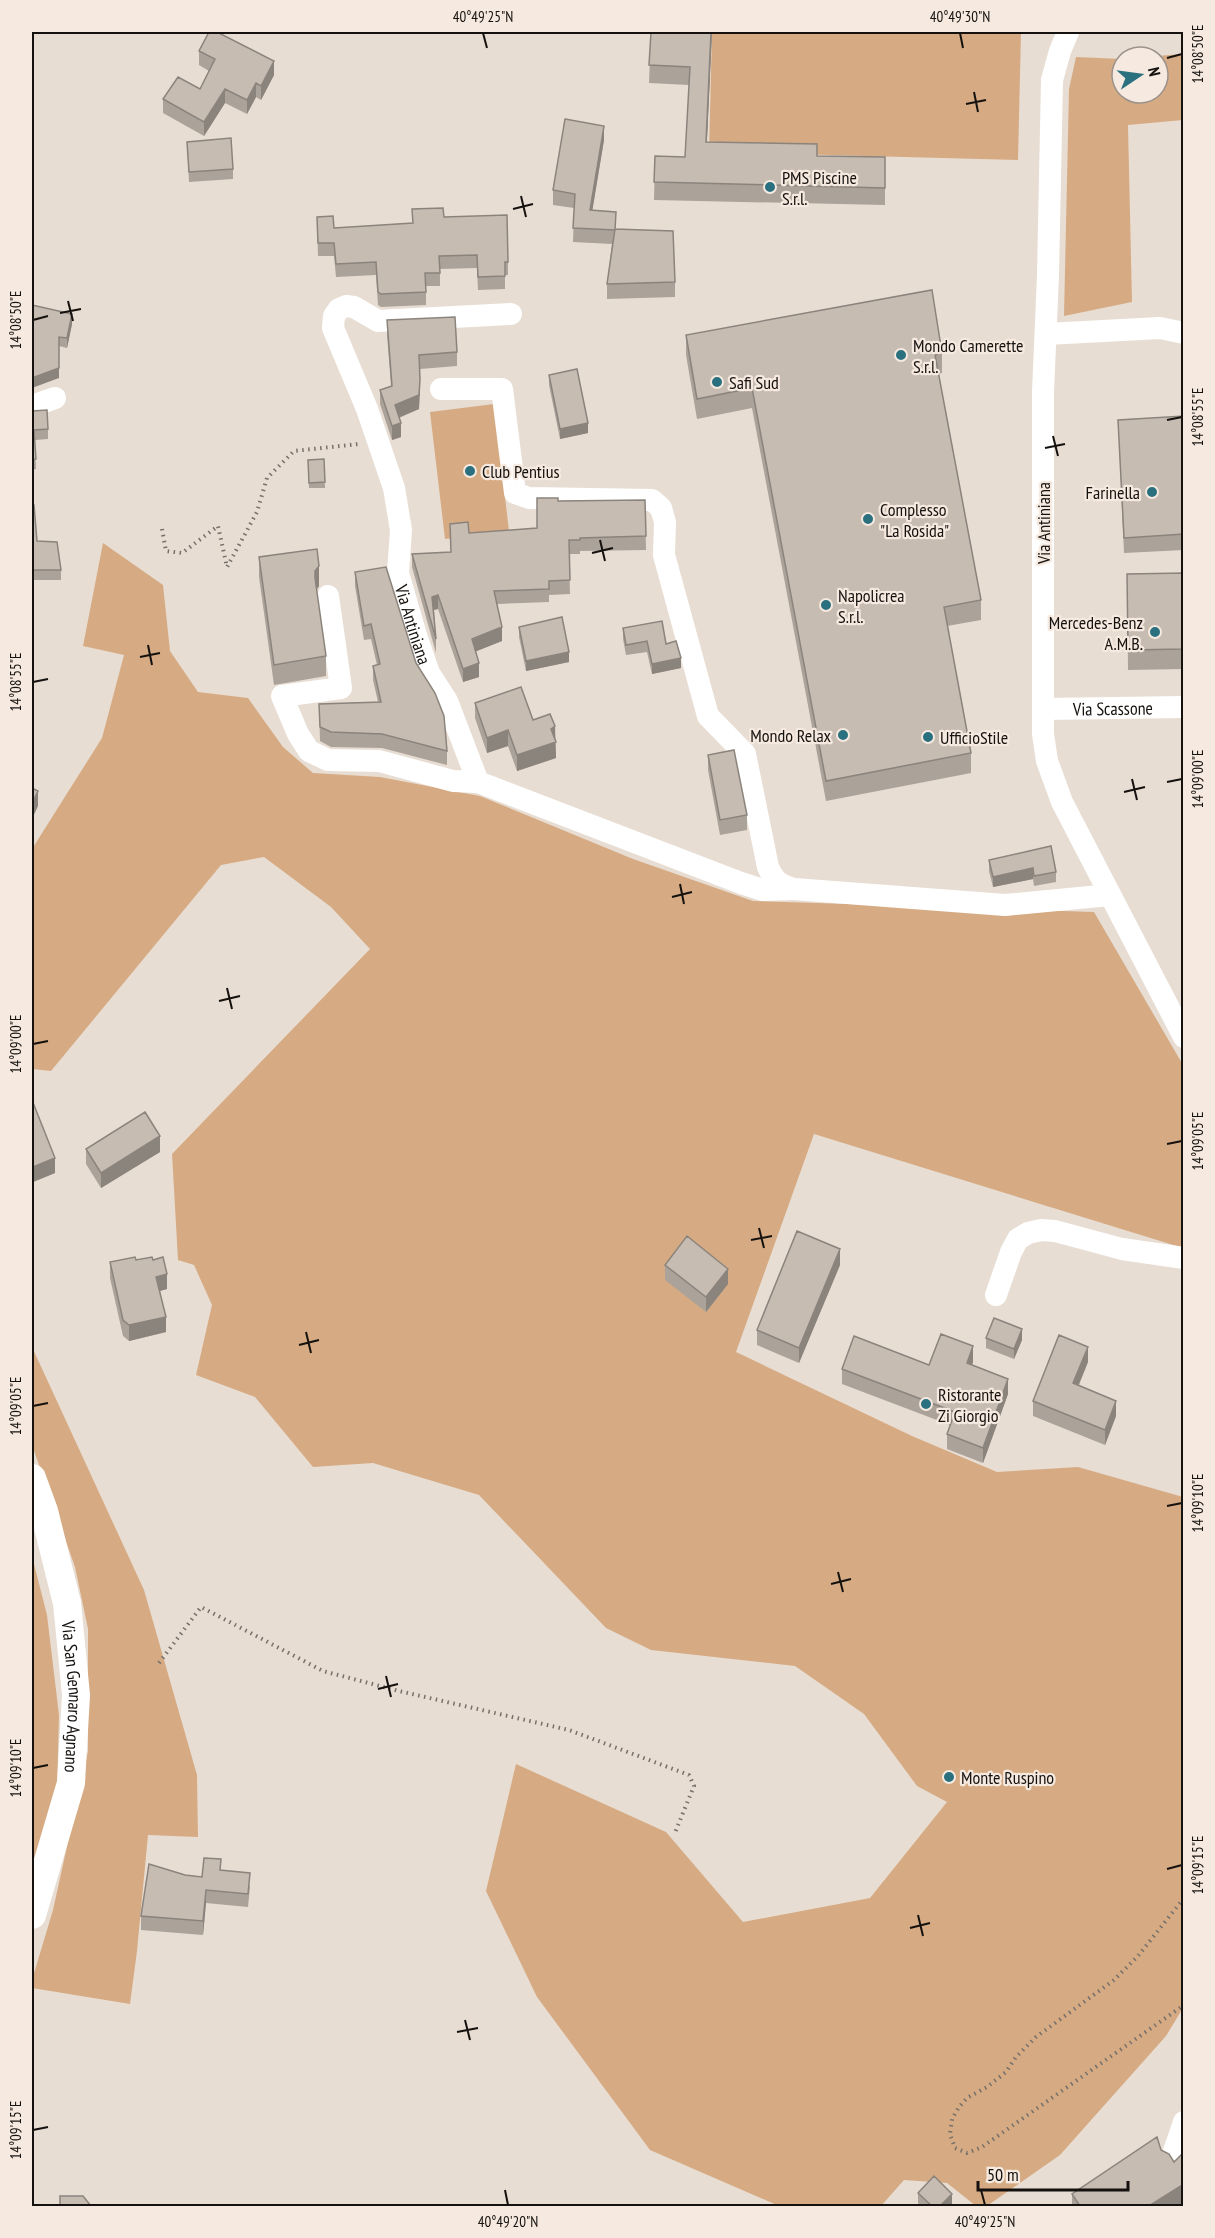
<svg xmlns="http://www.w3.org/2000/svg" width="1215" height="2238" viewBox="0 0 1215 2238" font-family="'PT Sans Narrow',sans-serif">
  <style>
    .green { fill: #d6ab83 }
    .lines { fill: none; stroke-linecap: round; stroke-linejoin: round }
    .path { stroke: #77706a; stroke-width: 4; stroke-dasharray: 1.5 4.5; stroke-linecap: butt }
    .minor { stroke: #fff; stroke-width: 22 }
    .major { stroke: #fff; stroke-width: 28 }
    .wall { fill: #aba299 }
    .shaded-wall { fill: #8b847d }
    .building { fill: #c7bcb2; stroke: #8b847d; stroke-width: 1.5 }
    .ticks { fill: none; stroke: #15110e; stroke-width: 2 }
    .poi-dot { fill: #2b707f; stroke: #f6eae0; stroke-width: 2 }
    .labels { text-anchor: middle; dominant-baseline: central; stroke-width: 4.5; stroke-linejoin: round; paint-order: stroke }
    .poi-label { font-size: 18px; fill: #15110e; stroke: #f6eae0; text-anchor: start }
    .street-label { font-size: 18px; fill: #15110e; stroke: #f6eae0 }
    .neatline { fill: none; stroke: #15110e; stroke-width: 2 }
    .ticks-label { font-size: 15px; text-anchor: middle; fill: #15110e }
  </style>
  <rect width="100%" height="100%" fill="#e8ddd3"/>
  <path class="green" d="M712 32H1021L1018 160 709 152Z
    M1183 54V120L1128 125 1132 302 1064 316 1069 89 1076 57 1122 59V93H1158V57H1143Z
    M494 404 509 531 445 539 430 412Z
    M103 543 163 585 170 651 198 692 248 698 283 747 313 773 380 777 480 796 633 859 753 901 1094 912 1183 1065V1248L814 1134 736 1352 912 1436 997 1472 1078 1467 1183 1497V2008L1166 2036 1060 2155 987 2206H976L947 2183 904 2180 881 2206H779L650 2150 537 1997 486 1891 516 1764 666 1832 743 1922 870 1898 947 1802 917 1786 864 1714 795 1666 651 1650 606 1628 479 1495 373 1463 313 1467 255 1397 196 1375 212 1305 194 1265 178 1260 172 1154 370 949 331 907 264 857 221 865 51 1071 32 1069V849L102 738 124 655 83 646Z
    M32 1347 144 1590 197 1775 198 1837 148 1835 137 1951 130 2004 32 1988V1980L53 1910 88 1751V1629L75 1567 32 1445Z
    M32 1556 47 1615 59 1715 57 1791 32 1870Z"/>
  <g class="lines">
    <path class="path" d="M162 529 166 551 182 553 218 526 227 567 257 512 267 478 294 451 359 444
      M159 1663 201 1607 323 1671 399 1691 569 1730 689 1775 694 1786 674 1835
      M1184 1898 1138 1956 1114 1980 1036 2037 1016 2057 1006 2072 987 2087 967 2098 959 2107 952 2119 950 2134 955 2148 967 2153 982 2147 1184 2005"/>
    <g class="minor">
      <path d="M1068 32 1060 51 1052 80 1048 275 1043 392V734L1047 761 1062 802 1184 1037"/>
      <path id="s1" d="M511 314 378 321 354 307 346 306 339 309 334 316 333 328 367 409 394 488 401 530 398 573 416 635 429 673 447 701 478 782 741 883 763 890 792 889"/>
      <path d="M1046 334 1160 328 1184 333"/>
      <path d="M441 389H502L515 493 529 498 652 500 661 508 665 522 664 555 708 716 745 754 768 867C774 881 780 885 794 889L1005 905 1110 895"/>
      <path d="M32 406 55 398"/>
      <path d="M328 596 341 688 282 696 298 734 309 751 328 760 379 761 453 781 478 782"/>
      <path id="s2" d="M1043 709 1184 707"/>
      <path d="M996 1295 1011 1252 1018 1239 1028 1233 1041 1230 1055 1231 1122 1249 1184 1258"/>
      <path d="M1171 2160 1184 2122"/>
    </g>
    <path class="major" id="s3" d="M32 1478 44 1511 67 1603 76 1695 71 1783 32 1915"/>
  </g>
  <path class="wall" d="M651 32H712L707 142 817 156 885 157V205L654 200 655 156 685 157 689 85 649 83Z
    M199 51 274 75 261 100 256 97 247 114 225 103 204 136 163 113V99L200 89 209 71 199 65Z
    M604 140 592 210 615 229 675 282V297L607 299V284L612 244 573 242 574 208 553 205V190Z
    M187 142 233 169V179L189 182Z
    M317 217 334 228 412 223 444 217 508 262V275H505V289L478 290 477 268 440 269V286H426V305L381 307 378 305 376 275 336 277 334 256H318Z
    M32 305 72 324 67 348 59 346V378Z
    M387 320 457 352V366L420 369V393L419 409 399 418 401 437 392 440 380 404V390L391 386 387 334Z
    M686 335 942 353V373L938 374 981 600V620L947 626 971 753V773L826 801 752 408 697 419 686 355Z
    M549 375 588 433 560 439 549 385Z
    M32 411 48 429V439L35 440 36 469 32 470Z
    M1184 416V550L1124 553 1118 420Z
    M324 459 325 488H309L308 460Z
    M645 500 646 550 580 551V554H569L570 594 549 595V602L497 604 502 641 476 651 479 677 463 682 438 609 434 610 436 639V653L412 567V554L451 552 469 533 537 528 558 501Z
    M32 505 37 541 61 570V580H32Z
    M259 557 319 586 316 590 326 656V676L274 685 259 577Z
    M355 572 416 663 447 751V765L382 748 331 747 320 741 319 704 378 702 373 680V666L377 665 371 639 364 640 355 586Z
    M1184 573V669L1128 670 1127 574Z
    M519 627 569 662 526 671 519 637Z
    M623 628 666 644 681 668 652 674 647 652 626 655 623 639Z
    M475 703 533 720 555 739 556 758 517 771 508 746 487 753 475 718Z
    M708 755 747 815V830L720 835 708 770Z
    M989 860 1056 872V882L1034 886 1033 879 993 887 989 871Z
    M32 1100 55 1173 33 1182 32 1178Z
    M86 1149 160 1152 101 1188 86 1164Z
    M153 1260 167 1289 160 1291 166 1332 129 1341 123 1336 110 1278V1262Z
    M665 1265 728 1284 706 1312 665 1280Z
    M840 1265 799 1363 757 1345V1330Z
    M986 1338 1022 1340 1014 1359 986 1348Z
    M973 1362 972 1365 1008 1394 983 1463 947 1449V1434L950 1425 842 1384V1369L929 1365Z
    M1088 1362 1079 1385 1116 1416 1105 1445 1033 1416V1401Z
    M221 1870 250 1886 248 1907 206 1903 203 1935 141 1930V1916L185 1875 202 1877Z
    M1161 2150 1174 2162 1184 2152V2202L1177 2206H1072V2194Z
    M918 2193 952 2204 950 2206H921L918 2203Z"/>
  <path class="shaded-wall" d="M711 32H712L706 159V142Z
    M274 61V75L261 100V86Z
    M256 83V97L247 114V100Z
    M225 89V103L204 136V122Z
    M604 126V140L590 225V210Z
    M72 314V324L67 348V338Z
    M59 368V378L32 388V378Z
    M420 379 419 409 395 419V405Z
    M401 423V437L392 440V426Z
    M588 423V433L560 439V429Z
    M319 566V586L315 592V571Z
    M438 595V609L432 610V597Z
    M502 627V641L472 653V639Z
    M569 652V662L526 671V661Z
    M681 658V668L652 674V664Z
    M479 663V677L463 682V669Z
    M555 726 556 758 517 771V755Z
    M508 730V746L487 753V738Z
    M38 791V806L32 819V804Z
    M1033 868V879L993 887V877Z
    M160 1136V1152L101 1188V1173Z
    M55 1158V1173L33 1182V1167Z
    M840 1249V1265L799 1363V1348Z
    M728 1269V1284L706 1312V1297Z
    M167 1274V1289L156 1292V1277Z
    M166 1317V1332L129 1341V1325Z
    M1022 1329V1340L1014 1359V1349Z
    M973 1346V1362L967 1378V1363Z
    M1088 1347V1362L1073 1398V1383Z
    M1008 1379V1394L983 1463V1448Z
    M1116 1401V1416L1105 1445V1430Z
    M206 1890V1903L203 1935V1921Z
    M1184 2184V2202L1177 2206H1149Z
    M952 2194V2204L950 2206H940Z"/>
  <path class="building" d="M209 32H217L274 61 261 86 256 83 247 100 225 89 204 122 163 99 178 77 200 89 215 59 199 51Z
    M651 32H711L706 142 817 144V156L885 157V188L654 182 655 156 685 157 690 67 649 65Z
    M565 119 604 126 590 210 616 212 615 230 573 228 575 194 553 190Z
    M231 138 233 169 189 172 187 142Z
    M443 208 444 217 507 215 508 262H505V276L478 277 477 255 439 256 440 273H425L426 292 381 294 378 292 376 262 336 264 334 243H318L317 217 333 216 334 228 413 223 412 209Z
    M615 229 673 231 675 282 607 284Z
    M932 290 942 353 935 355 981 600 944 607 971 753 826 781 752 388 697 399 686 335Z
    M32 305 72 314 67 338 59 337V368L32 378Z
    M455 317 457 352 419 355 420 379 419 395 395 405 401 423 392 426 380 390 392 386 387 320Z
    M577 369 588 423 560 429 549 375Z
    M47 410 48 429 34 430 36 459 32 460V411Z
    M1184 416V534L1124 538 1118 420Z
    M324 459 325 482 309 483 308 460Z
    M537 498H558V501L645 500 646 536 580 538V540H569L570 580 549 581V589L494 591 502 627 472 639 479 663 463 669 438 595 432 597 436 639 412 554 451 552 450 524 468 522 469 533 537 528Z
    M32 505H34L37 541 57 542 61 570H32Z
    M317 549 319 566 315 571V578L326 656 274 665 259 557Z
    M386 567 416 663 435 693 444 716 447 751 382 734 331 732 320 727 319 704 381 702 373 666 380 664 371 624 364 626 355 572Z
    M1184 573V649L1128 650 1127 574Z
    M562 617 569 652 526 661 519 627Z
    M662 621 666 644 676 641 681 658 652 664 647 641 626 645 623 628Z
    M521 687 533 720 550 714 555 726 551 729 556 742 517 755 508 730 487 738 475 703Z
    M734 750 747 815 720 820 708 755Z
    M32 788 38 791 32 804Z
    M1051 846 1056 872 1034 876 1033 868 993 877 989 860Z
    M32 1100 55 1158 33 1167 32 1163Z
    M145 1112 160 1136 101 1173 86 1149Z
    M797 1231 840 1249 799 1348 757 1330Z
    M687 1236 728 1269 706 1297 665 1265Z
    M135 1257 136 1260 152 1257 153 1260 163 1257 167 1274 156 1277 166 1317 129 1325 123 1320 110 1262Z
    M994 1318 1022 1329 1014 1349 986 1338Z
    M941 1334 973 1346 967 1363 1008 1379 983 1448 947 1434 955 1412 842 1369 854 1336 929 1365Z
    M1059 1335 1088 1347 1073 1383 1116 1401 1105 1430 1033 1401Z
    M204 1858 221 1859 220 1870 250 1873 248 1894 206 1890 203 1921 141 1916 149 1864 185 1875 202 1877Z
    M1157 2137 1161 2150 1169 2154 1174 2162 1184 2152V2184L1149 2206H1080L1072 2194Z
    M934 2176 952 2194 940 2206H932L918 2193Z
    M60 2196H83L91 2206H60Z"/>
  <path class="ticks" d="M483 33 487 48M960 33 963 48M1167 58 1182 54M974 92 978 112M966 104 986 100M521 196 526 217M513 209 533 204M68 301 73 321M60 313 81 309M33 320 48 316M1167 420 1182 417M1053 436 1058 456M1045 448 1065 444M600 540 605 561M592 553 613 548M148 645 152 665M140 657 160 653M33 682 48 679M1132 779 1137 800M1167 782 1182 779M1124 792 1145 787M680 884 684 904M672 897 692 892M227 988 232 1009M219 1001 240 996M33 1044 48 1041M1167 1144 1182 1141M759 1228 764 1248M751 1240 772 1236M306 1332 311 1353M299 1345 319 1340M33 1406 48 1403M1167 1506 1182 1503M838 1572 843 1592M831 1584 851 1579M386 1676 391 1697M378 1689 398 1684M33 1768 48 1765M1167 1869 1182 1865M918 1915 923 1936M910 1928 930 1923M465 2020 470 2040M457 2032 478 2028M33 2130 48 2127M505 2190 508 2205M981 2190 985 2205"/>
  <g class="poi-dot">
    <circle cx="770" cy="187" r="6"/>
    <circle cx="901" cy="355" r="6"/>
    <circle cx="717" cy="382" r="6"/>
    <circle cx="470" cy="471" r="6"/>
    <circle cx="1152" cy="492" r="6"/>
    <circle cx="868" cy="519" r="6"/>
    <circle cx="826" cy="605" r="6"/>
    <circle cx="1155" cy="632" r="6"/>
    <circle cx="843" cy="735" r="6"/>
    <circle cx="928" cy="737" r="6"/>
    <circle cx="926" cy="1404" r="6"/>
    <circle cx="949" cy="1777" r="6"/>
  </g>
  <g class="labels">
    <g class="poi-label">
      <text x="782" y="177">PMS Piscine<tspan x="782" dy="21">S.r.l.</tspan></text>
      <text x="913" y="345">Mondo Camerette<tspan x="913" dy="21">S.r.l.</tspan></text>
      <text x="729" y="382">Safi Sud</text>
      <text x="482" y="471">Club Pentius</text>
      <text x="1140" y="492" text-anchor="end">Farinella</text>
      <text x="880" y="509">Complesso<tspan x="880" dy="21">"La Rosida"</tspan></text>
      <text x="838" y="595">Napolicrea<tspan x="838" dy="21">S.r.l.</tspan></text>
      <text x="1143" y="622" text-anchor="end">Mercedes-Benz<tspan x="1143" dy="21">A.M.B.</tspan></text>
      <text x="831" y="735" text-anchor="end">Mondo Relax</text>
      <text x="940" y="737">UfficioStile</text>
      <text x="938" y="1394">Ristorante<tspan x="938" dy="21">Zi Giorgio</tspan></text>
      <text x="961" y="1777">Monte Ruspino</text>
    </g>
    <g class="street-label">
      <text transform="translate(1043 523) rotate(-90)">Via Antiniana</text>
      <text stroke="none"><textPath href="#s1" startOffset="508">Via Antiniana</textPath></text>
      <text stroke="none"><textPath href="#s2" startOffset="70">Via Scassone</textPath></text>
      <text stroke="none"><textPath href="#s3" startOffset="224">Via San Gennaro Agnano</textPath></text>
    </g>
  </g>
  <rect width="1215" height="2238" fill="none" stroke="#f6eae0" stroke-width="66"/>
  <g transform="translate(1140 75) rotate(77)"><circle r="28" fill="#f6eae0" stroke="#9c938c" stroke-width="1.5"/>
  <path d="M0-4.5L10 22L0 15L-10 22Z" fill="#2b707f"/>
  <text y="-9" font-size="16" font-weight="bold" text-anchor="middle" fill="#15110e">N</text>
  </g>
  <path d="M978 2181v9h150v-9" fill="none" stroke="#15110e" stroke-width="3"/>
  <text x="987" y="2181" font-size="18" fill="#15110e" stroke="#f6eae0" stroke-width="4.5" paint-order="stroke">50 m</text>
  <rect x="33" y="33" width="1149" height="2172" class="neatline"/>
  <g class="ticks-label">
    <text x="483" y="22">40°49'25"N</text>
    <text x="960" y="22">40°49'30"N</text>
    <text transform="translate(1198 54) rotate(-90)" y="5">14°08'50"E</text>
    <text transform="translate(16 320) rotate(-90)" y="5">14°08'50"E</text>
    <text transform="translate(1198 417) rotate(-90)" y="5">14°08'55"E</text>
    <text transform="translate(16 682) rotate(-90)" y="5">14°08'55"E</text>
    <text transform="translate(1198 779) rotate(-90)" y="5">14°09'00"E</text>
    <text transform="translate(16 1044) rotate(-90)" y="5">14°09'00"E</text>
    <text transform="translate(1198 1141) rotate(-90)" y="5">14°09'05"E</text>
    <text transform="translate(16 1406) rotate(-90)" y="5">14°09'05"E</text>
    <text transform="translate(1198 1503) rotate(-90)" y="5">14°09'10"E</text>
    <text transform="translate(16 1768) rotate(-90)" y="5">14°09'10"E</text>
    <text transform="translate(1198 1865) rotate(-90)" y="5">14°09'15"E</text>
    <text transform="translate(16 2130) rotate(-90)" y="5">14°09'15"E</text>
    <text x="508" y="2227">40°49'20"N</text>
    <text x="985" y="2227">40°49'25"N</text>
  </g>
</svg>
